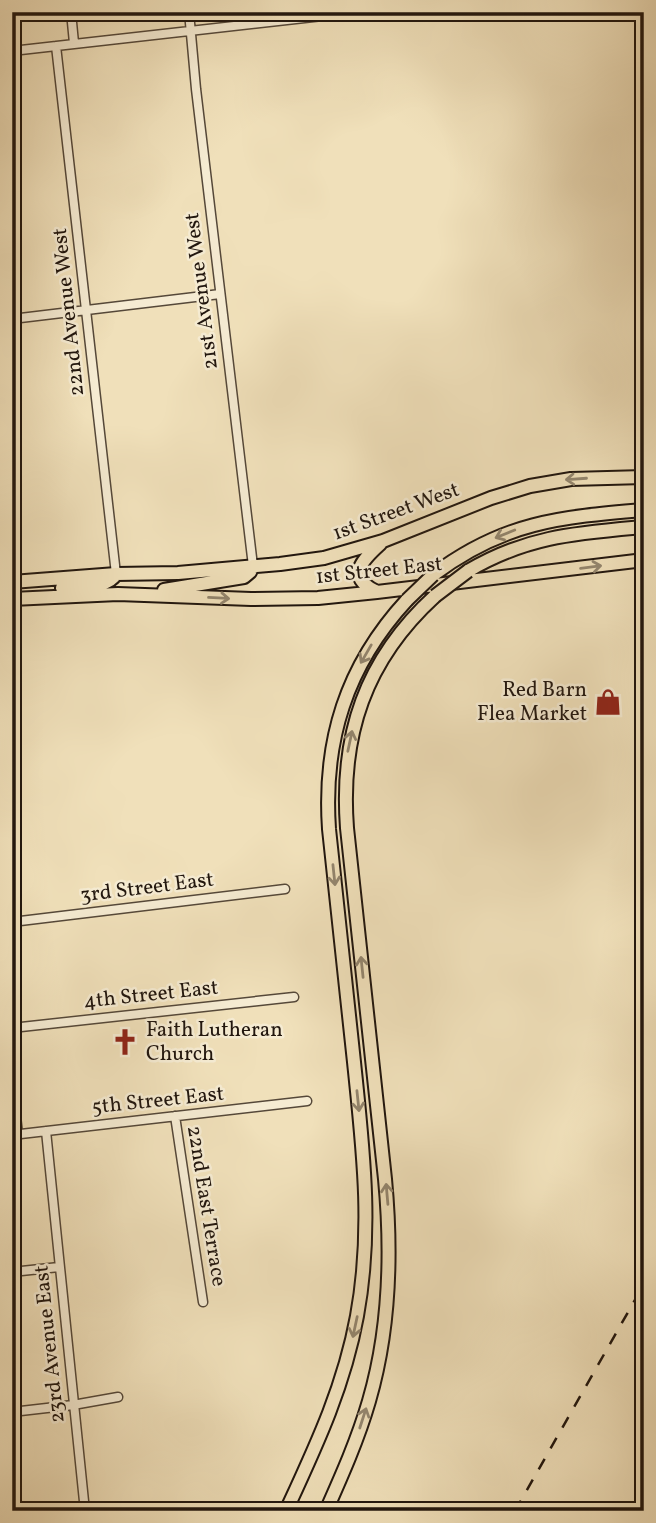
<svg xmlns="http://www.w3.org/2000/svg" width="656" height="1523" viewBox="0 0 656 1523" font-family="Vollkorn,serif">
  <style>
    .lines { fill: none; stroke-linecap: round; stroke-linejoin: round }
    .minor-casing { stroke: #554839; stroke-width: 11 }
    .primary-casing { stroke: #21160e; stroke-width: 16 }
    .minor { stroke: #f5ebd2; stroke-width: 8 }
    .primary { stroke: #f0e0ba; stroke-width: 12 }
    .rail { stroke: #21160e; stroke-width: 2.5; stroke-dasharray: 12 12; stroke-linecap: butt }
    .primary-bridge-casing { stroke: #21160e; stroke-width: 16; stroke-linecap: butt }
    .primary-bridge { stroke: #f0e0ba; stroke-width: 12 }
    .oneway { stroke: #93856d }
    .labels { text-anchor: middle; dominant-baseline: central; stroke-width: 5; stroke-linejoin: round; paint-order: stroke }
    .street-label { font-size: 21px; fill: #21160e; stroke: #f5ebd2 }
    .poi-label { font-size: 21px; fill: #21160e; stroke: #f5ebd2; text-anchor: end }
  </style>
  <rect width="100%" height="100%" fill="#f0e0ba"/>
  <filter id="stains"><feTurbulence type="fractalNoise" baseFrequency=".00286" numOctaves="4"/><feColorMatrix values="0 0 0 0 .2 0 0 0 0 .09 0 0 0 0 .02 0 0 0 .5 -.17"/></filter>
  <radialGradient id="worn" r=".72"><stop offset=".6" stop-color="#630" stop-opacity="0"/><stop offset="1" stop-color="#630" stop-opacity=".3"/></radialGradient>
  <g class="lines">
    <defs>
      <path id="minor" d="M71 12 74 43
        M189 12 196 89 253 566
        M56 46 116 574
        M12 51 358 12
        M12 319 220 294
        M12 922 285 889
        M12 1028 294 997
        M12 1080 18 1134
        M175 1116 203 1302
        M46 1131 85 1511
        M12 1135 307 1101
        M12 1272 59 1267
        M12 1412 73 1405 118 1397"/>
      <path id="primary" d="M468 571C527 536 577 533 644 527
        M433 575C503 522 560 517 644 510
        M12 582 116 574 178 573 280 564 324 558 383 541 491 498 530 486 571 479 644 477
        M62 588C77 586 108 589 116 574
        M164 590 244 577 250 572 253 566
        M377 592C346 577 361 561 380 544
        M12 599 118 594 251 599 318 598 377 592 644 560
        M286 1511C316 1446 344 1387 357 1316 373 1229 363 1149 354 1062 346 984 337 907 329 829 323 741 346 666 407 600
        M326 1511C342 1475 358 1439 369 1401 390 1329 392 1253 385 1179L347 828C340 735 365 660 435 596"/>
    </defs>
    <use href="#minor" class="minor-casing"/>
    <use href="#primary" class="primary-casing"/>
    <use href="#minor" class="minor"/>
    <use href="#primary" class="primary"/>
    <path class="rail" d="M515 1511 644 1284"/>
    <defs>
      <path id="primary-bridge" d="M435 596 468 571
        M407 600 433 575"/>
    </defs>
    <use href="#primary-bridge" class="primary-bridge-casing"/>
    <use href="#primary-bridge" class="primary-bridge"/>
  </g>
  <defs><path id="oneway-shaft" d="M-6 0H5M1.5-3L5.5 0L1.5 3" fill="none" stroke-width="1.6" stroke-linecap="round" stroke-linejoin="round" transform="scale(1.75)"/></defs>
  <g class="oneway">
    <use href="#oneway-shaft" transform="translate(576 479) rotate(176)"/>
    <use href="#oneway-shaft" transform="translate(505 534) rotate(158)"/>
    <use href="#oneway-shaft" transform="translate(591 567) rotate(-7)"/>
    <use href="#oneway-shaft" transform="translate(219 598) rotate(3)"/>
    <use href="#oneway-shaft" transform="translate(366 654) rotate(120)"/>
    <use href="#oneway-shaft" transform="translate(350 741) rotate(-78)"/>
    <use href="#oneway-shaft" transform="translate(334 875) rotate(84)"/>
    <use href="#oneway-shaft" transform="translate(362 967) rotate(-96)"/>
    <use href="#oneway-shaft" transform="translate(358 1101) rotate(84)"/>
    <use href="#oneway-shaft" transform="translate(387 1194) rotate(-95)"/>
    <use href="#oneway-shaft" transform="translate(355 1327) rotate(102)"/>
    <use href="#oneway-shaft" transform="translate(363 1418) rotate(-72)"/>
  </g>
  <defs>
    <symbol id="shop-bare" viewBox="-9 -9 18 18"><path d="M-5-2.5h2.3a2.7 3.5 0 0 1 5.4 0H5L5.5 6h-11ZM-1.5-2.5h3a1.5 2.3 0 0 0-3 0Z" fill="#8f2418" stroke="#f5ebd2" stroke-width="2.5" paint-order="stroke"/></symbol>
    <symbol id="church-bare" viewBox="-9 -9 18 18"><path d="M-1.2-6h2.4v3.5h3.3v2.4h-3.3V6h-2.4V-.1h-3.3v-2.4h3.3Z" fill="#8f2418" stroke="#f5ebd2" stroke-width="2.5" paint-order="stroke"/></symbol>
  </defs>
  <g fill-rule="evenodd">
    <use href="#shop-bare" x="589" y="683" width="38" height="38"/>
    <use href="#church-bare" x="106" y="1023" width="38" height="38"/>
  </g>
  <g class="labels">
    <g class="street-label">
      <text transform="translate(202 291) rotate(-97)">21st Avenue West</text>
      <text transform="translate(69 312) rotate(-96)">22nd Avenue West</text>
      <text transform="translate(396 512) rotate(-20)">1st Street West</text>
      <text transform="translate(379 571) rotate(-6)">1st Street East</text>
      <text transform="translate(147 888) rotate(-7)">3rd Street East</text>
      <text transform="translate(151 995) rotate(-6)">4th Street East</text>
      <text transform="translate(158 1101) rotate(-6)">5th Street East</text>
      <text transform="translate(206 1206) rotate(81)">22nd East Terrace</text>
      <text transform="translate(50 1344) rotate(-96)">23rd Avenue East</text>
    </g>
    <g class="poi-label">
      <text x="587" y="690">Red Barn<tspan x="587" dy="24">Flea Market</tspan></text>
      <text x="146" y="1030" text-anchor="start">Faith Lutheran<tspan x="146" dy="24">Church</tspan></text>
    </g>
  </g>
  <rect width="656" height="1523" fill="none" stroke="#f0e0ba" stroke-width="42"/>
  <rect x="14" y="14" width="628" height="1495" fill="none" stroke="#21160e" stroke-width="3.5"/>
  <rect x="21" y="21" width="614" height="1481" fill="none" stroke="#21160e" stroke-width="2"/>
  <rect width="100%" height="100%" filter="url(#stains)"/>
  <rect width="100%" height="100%" fill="url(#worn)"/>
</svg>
